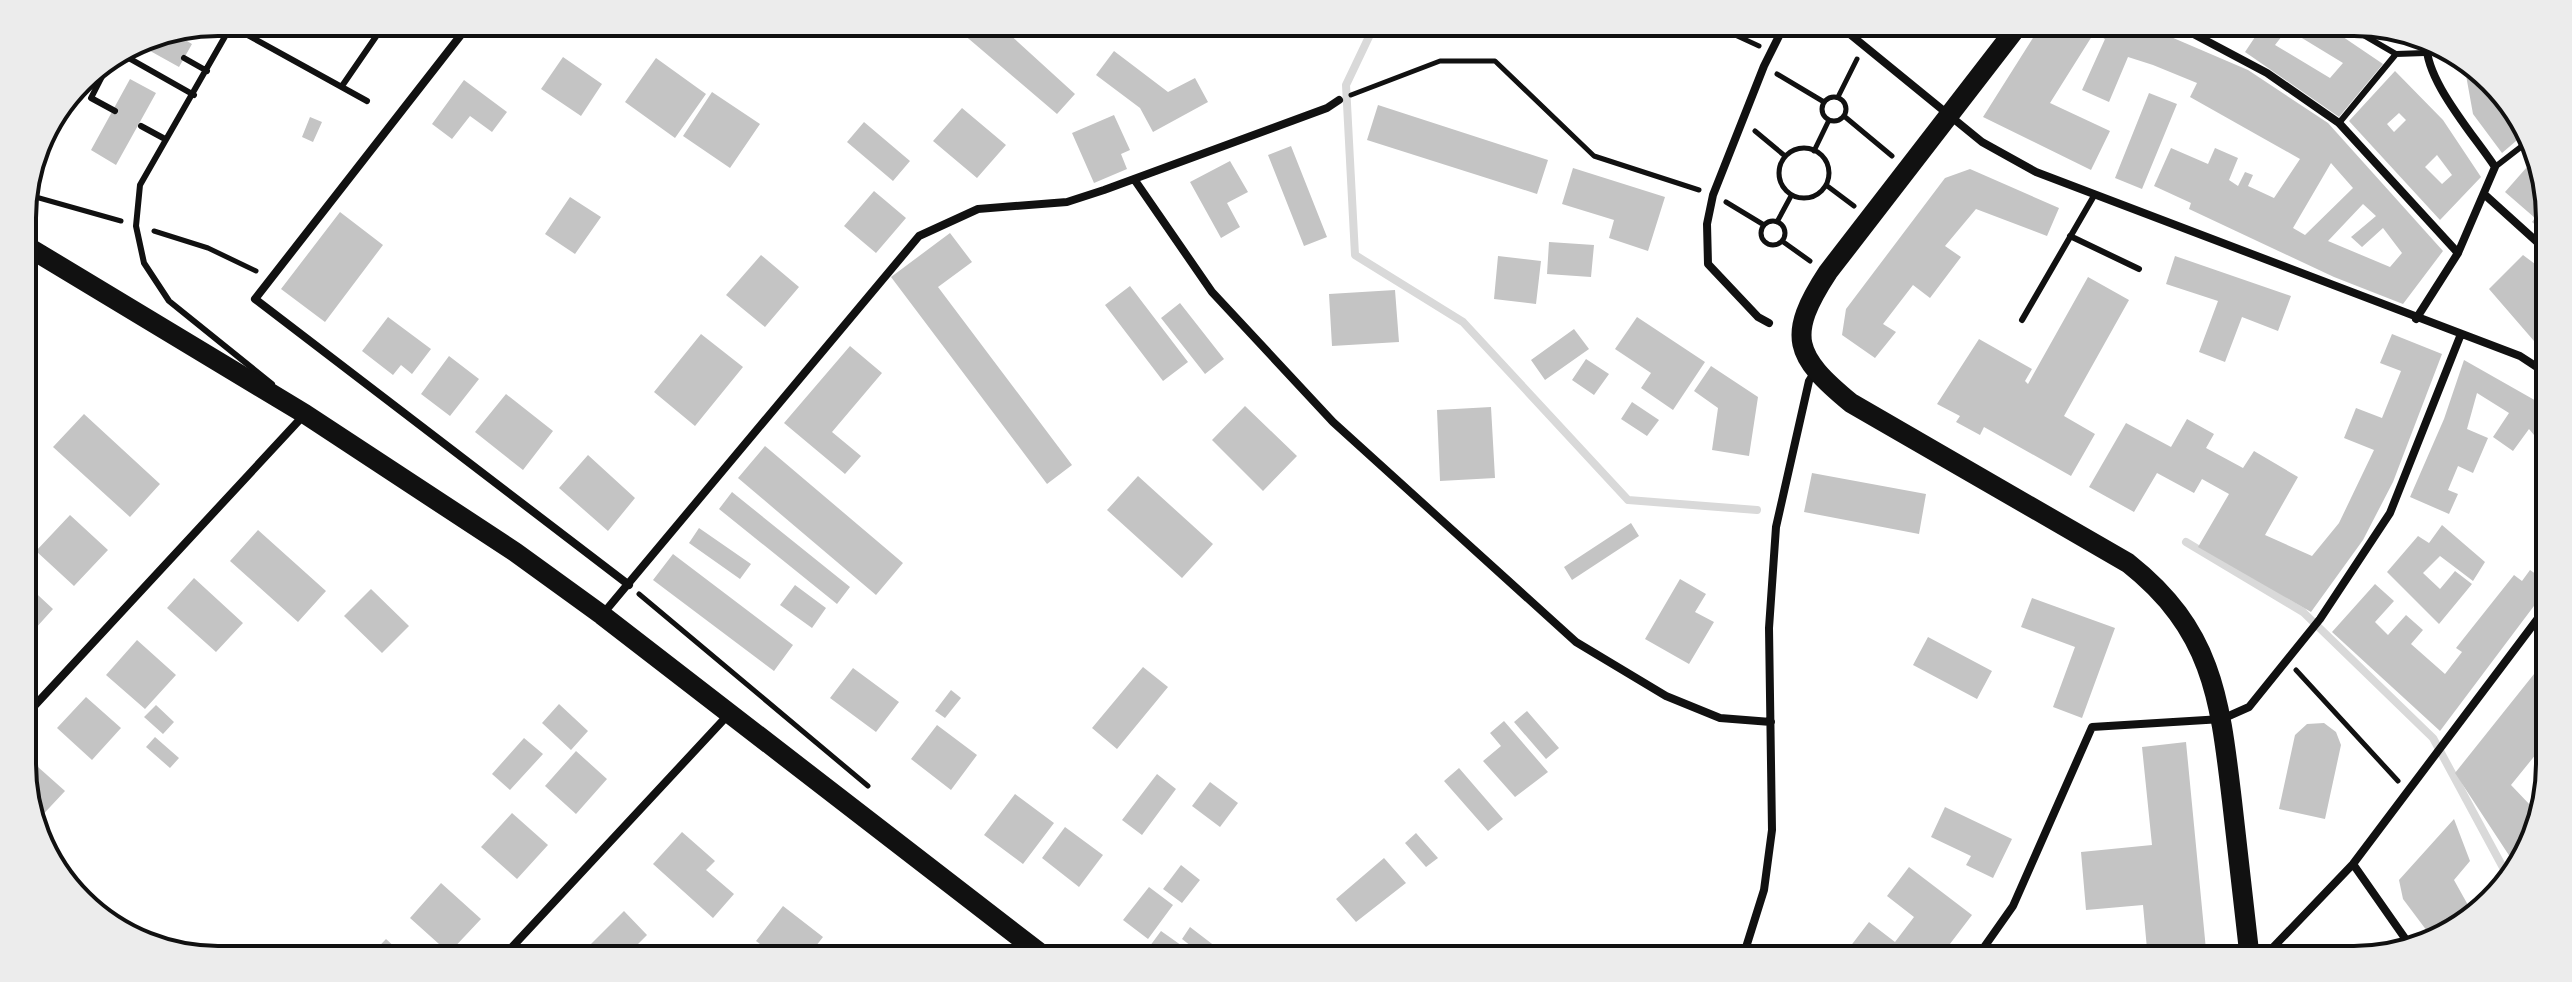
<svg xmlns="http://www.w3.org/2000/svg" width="2572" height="982" viewBox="0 0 2572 982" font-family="'Noto Sans',sans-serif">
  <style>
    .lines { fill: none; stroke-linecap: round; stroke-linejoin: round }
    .stream { stroke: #d9d9d9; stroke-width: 8 }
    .building { fill: #c4c4c4; fill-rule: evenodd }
    .path { stroke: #111; stroke-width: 5 }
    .service { stroke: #111; stroke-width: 6 }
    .minor { stroke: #111; stroke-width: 8 }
    .primary { stroke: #111; stroke-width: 20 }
    .rim { fill: none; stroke: #111; stroke-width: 4 }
  </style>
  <rect width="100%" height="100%" fill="#fff"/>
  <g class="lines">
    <path class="stream" d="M1376 22 1346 85 1355 255 1463 322 1628 500 1757 510
      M2186 542 2303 612 2433 738 2506 873"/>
  </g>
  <path class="building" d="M949 22H996L1075 94 1057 114Z
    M2043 22H2136L2248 70 2328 123 2443 251 2403 304 2334 277 2189 209 2191 203 2154 186 2171 148 2208 164 2215 148 2238 158 2229 180 2238 186 2245 172 2253 175 2248 186 2274 198 2300 159 2190 97 2197 83 2153 65 2128 57 2109 102 2082 90 2105 39 2094 33 2050 103 2110 131 2091 170 1983 117ZM2331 163 2353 188 2305 235 2293 228ZM2363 204 2376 216 2351 237 2362 247 2383 228 2402 253 2390 267 2328 241Z
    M2265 22H2281L2289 27 2275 45 2330 78 2343 63 2297 35 2306 22H2321L2383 64 2339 117 2245 52Z
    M2363 23 2391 28 2397 29 2390 41Z
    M170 31 192 44 179 67 143 47 150 35Z
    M1114 51 1168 92 1195 78 1208 102 1153 132 1140 108 1096 75Z
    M563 57 602 84 581 116 541 89Z
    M656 58 706 94 675 138 625 102Z
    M2464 64 2502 89 2523 135 2502 153 2473 114Z
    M2395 71 2443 120 2481 177 2440 220 2349 121ZM2399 113 2406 120 2394 132 2387 124ZM2437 155 2452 175 2442 184 2425 167Z
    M130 79 156 93 116 165 91 150Z
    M464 80 507 112 492 132 470 116 452 139 432 124Z
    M712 92 760 124 730 168 683 136Z
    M2149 93 2177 104 2142 189 2115 178Z
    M1378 105 1548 160 1537 194 1367 140Z
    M962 108 1006 145 977 178 933 141Z
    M1114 115 1130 150 1121 154 1127 169 1094 183 1072 133Z
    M310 117 322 122 313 142 302 137Z
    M864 122 910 161 893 181 847 142Z
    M1291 146 1327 237 1304 246 1268 155Z
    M2534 159 2548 192V236L2532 222 2535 218 2505 192Z
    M1230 161 1248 192 1227 203 1240 227 1221 238 1190 182Z
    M1573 168 1665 197 1648 251 1609 238 1614 220 1562 204Z
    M1970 169 2059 208 2047 236 1976 209 1945 246 1961 257 1930 298 1913 285 1883 324 1896 332 1875 358 1842 335 1846 309 1945 178Z
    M874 191 906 218 876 253 844 226Z
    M570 197 601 217 575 254 545 234Z
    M340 212 383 245 325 322 281 289Z
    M950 233 972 262 938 287 1072 465 1047 484 891 277Z
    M1549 242 1594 245 1591 277 1547 274Z
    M761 255 799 287 765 327 726 295Z
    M2523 255 2547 273 2546 355 2489 289Z
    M1498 256 1541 261 1536 304 1494 299Z
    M2175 256 2291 296 2278 331 2242 317 2225 362 2199 352 2218 301 2166 284Z
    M2088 277 2129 300 2064 416 2095 434 2071 476 1984 427 1980 435 1956 422 1960 416 1937 404 1979 339 2032 369 2025 381 2028 384Z
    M1130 286 1188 362 1163 381 1105 305Z
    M1395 290 1399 342 1332 346 1329 294Z
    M1180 303 1224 359 1205 374 1161 318Z
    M388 317 431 349 412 374 401 365 393 375 362 351Z
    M1637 317 1705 362 1673 410 1641 388 1651 373 1615 349Z
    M1574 329 1589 349 1545 380 1531 360Z
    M701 334 743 367 695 426 654 392Z
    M2392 334 2442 354 2393 482 2363 540 2311 612 2198 547 2229 494 2202 479 2194 493 2157 473 2134 512 2089 487 2126 423 2171 447 2187 419 2214 434 2206 448 2243 468 2254 451 2298 477 2265 535 2312 556 2339 523 2374 450 2344 438 2356 408 2382 418 2401 371 2380 363Z
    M850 346 882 373 832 432 861 456 845 474 784 423Z
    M449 356 479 379 450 416 421 394Z
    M1586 359 1609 374 1594 395 1572 380Z
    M2464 360 2545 406V415L2534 435 2529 429 2513 451 2493 437 2509 413 2477 393 2467 429 2488 438 2473 473 2458 466 2448 490 2458 494 2449 514 2410 497 2444 419Z
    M1711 366 1758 397 1749 456 1712 450 1718 408 1694 391Z
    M506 394 553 431 523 470 475 432Z
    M1632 402 1659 420 1647 436 1621 419Z
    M1245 406 1297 456 1263 491 1212 440Z
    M1491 407 1495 478 1440 481 1437 410Z
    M84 414 160 484 130 517 53 447Z
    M765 446 903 563 876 595 738 478Z
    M588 455 635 498 608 531 559 488Z
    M1812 473 1926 494 1919 534 1804 512Z
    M1138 476 1213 544 1182 578 1107 510Z
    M732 492 850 587 837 604 719 509Z
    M70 515 108 550 74 586 36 551Z
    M1631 523 1639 536 1572 580 1564 567Z
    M2442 525 2485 562 2473 581 2440 556 2423 573 2440 589 2455 571 2472 584 2439 624 2387 572 2418 536 2429 543Z
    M699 528 751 564 740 579 689 543Z
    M258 530 326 591 298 622 230 561Z
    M673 554 793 645 774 671 653 580Z
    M2530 570 2543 579V594L2440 731 2332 632 2375 584 2394 601 2375 622 2388 635 2406 615 2423 630 2411 644 2445 674 2462 652 2456 648 2514 575 2522 581Z
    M194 578 243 623 216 652 167 608Z
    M1680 579 1706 594 1695 612 1714 622 1689 664 1645 639Z
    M25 583 53 609 25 640Z
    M795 585 826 608 812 628 780 605Z
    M371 589 409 626 382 653 344 616Z
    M2032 598 2115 628 2082 718 2053 707 2075 647 2021 627Z
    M1928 637 1992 671 1977 699 1913 665Z
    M137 640 176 675 145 709 106 675Z
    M2542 664 2541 748 2511 785 2531 806 2540 802 2539 827 2514 863 2455 773Z
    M1143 667 1168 687 1117 749 1092 728Z
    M853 668 899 702 876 732 830 698Z
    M951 690 961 698 945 718 935 711Z
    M86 697 121 728 92 760 57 728Z
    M559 704 588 731 571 750 542 723Z
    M156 705 174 722 163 734 144 717Z
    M1527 711 1559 748 1546 759 1514 722Z
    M1504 721 1548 772 1515 797 1483 761 1501 746 1490 733Z
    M2324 723 2336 732 2341 745 2325 819 2279 809 2295 735 2307 724Z
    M937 725 977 755 951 790 911 759Z
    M155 737 179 758 170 768 146 747Z
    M524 738 543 754 510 790 492 774Z
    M2186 742 2207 960H2148L2143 905 2086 910 2081 852 2152 845 2142 747Z
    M576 751 607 779 576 814 545 786Z
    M29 759 65 791 36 822 26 802 25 762Z
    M1459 768 1503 819 1488 831 1444 781Z
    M1157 774 1176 789 1142 835 1122 820Z
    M1210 782 1238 803 1220 827 1192 806Z
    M1015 794 1054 823 1023 864 984 835Z
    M1945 807 2012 839 1993 878 1966 865 1971 856 1931 837Z
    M512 813 548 845 517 879 481 847Z
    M2454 819 2470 861 2454 880 2473 914 2430 935 2403 899 2399 880Z
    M1065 827 1103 855 1079 887 1042 858Z
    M682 832 715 861 706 870 734 894 713 918 653 864Z
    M1416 833 1438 858 1426 867 1405 843Z
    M1384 858 1406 883 1356 922 1336 899Z
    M1181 865 1200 880 1182 903 1163 889Z
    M1909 867 1972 915 1940 957 1932 951 1925 960H1848L1843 956 1869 922 1895 942 1914 917 1887 896Z
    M441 883 481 919 449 953 410 918Z
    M1149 887 1173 905 1148 939 1123 920Z
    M783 906 823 937 805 960H781L756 941Z
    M624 911 647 935 636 946 650 960H605L590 945Z
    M1190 927 1233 960H1209L1182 939Z
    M1161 931 1195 955 1191 960H1151L1144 954Z
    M386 939 409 960H366Z"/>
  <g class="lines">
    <path class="path" d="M1707 22 1759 46
      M1777 74 1824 102
      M1351 95 1440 61H1495L1594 156 1699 190
      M1822 109a12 12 0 1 1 24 0a12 12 0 1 1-24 0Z
      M1838 97 1857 59
      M1844 116 1892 156
      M1755 131 1785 156
      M1779 173a25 25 0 1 1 50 0a25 25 0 1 1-50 0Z
      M1814 151 1829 120
      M1826 185 1854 206
      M25 194 121 221
      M1726 202 1764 225
      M1761 233a12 12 0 1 1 24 0a12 12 0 1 1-24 0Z
      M1777 222 1791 196
      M154 231 208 248 256 271
      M1782 241 1810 261
      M639 594 868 786
      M2296 670 2398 781"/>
    <path class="service" d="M224 22 367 101
      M2341 22 2396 54 2425 53
      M231 26 140 185 136 226 144 263 169 301 272 384
      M145 36 148 38
      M118 52 194 95
      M113 55 91 98 115 111
      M184 58 207 71
      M342 86 386 22
      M2339 123 2396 54
      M141 126 165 139
      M2495 167 2526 143
      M2070 236 2139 269
      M2022 320 2095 194"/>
    <path class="minor" d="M471 22 255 299 629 585
      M1835 22 1982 142 2036 172 2520 356 2546 373
      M2171 22 2267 73 2339 123 2458 253
      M1134 179 1212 292 1333 422 1576 642 1666 696 1720 718 1771 722
      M2484 194 2547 251
      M2416 319 2458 253 2495 167C2474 135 2421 76 2427 39
      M1769 323 1758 317 1708 264 1707 224 1713 195 1764 66 1786 22
      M602 615 919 236 978 209 1067 202 1104 190 1327 108 1339 100
      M25 716 304 415
      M2353 864 2409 944
      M500 960 728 715
      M1742 960 1764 890 1772 830 1769 628 1776 527 1809 381 1814 373
      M1975 960 2013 906 2092 727 2222 719 2249 707 2320 619 2390 513 2461 334
      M2261 960 2353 864 2542 613"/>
    <path class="primary" d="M2021 22 1828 272C1786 336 1794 356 1851 403L2128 563C2214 631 2220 701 2232 801 2238 854 2244 907 2250 960
      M23 244 305 414 515 552 602 615 1049 960"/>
  </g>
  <path d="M0 0H2572V982H0ZM218 36H2354A182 182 0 0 1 2536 218V764A182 182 0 0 1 2354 946H218A182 182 0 0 1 36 764V218A182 182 0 0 1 218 36Z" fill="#ececec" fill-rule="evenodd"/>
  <path class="rim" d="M218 36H2354A182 182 0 0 1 2536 218V764A182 182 0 0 1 2354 946H218A182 182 0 0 1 36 764V218A182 182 0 0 1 218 36Z"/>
</svg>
